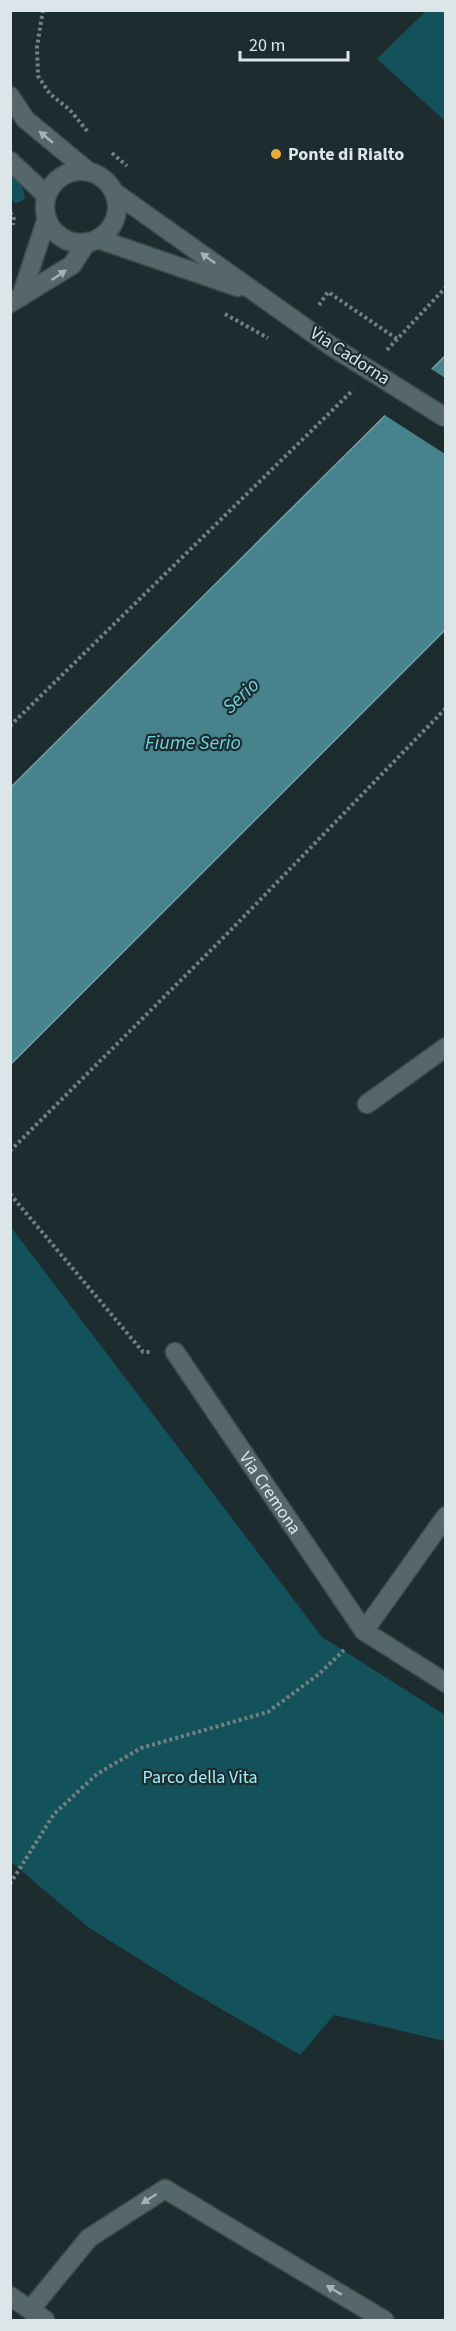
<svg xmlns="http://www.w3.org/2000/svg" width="456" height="2331" viewBox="0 0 456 2331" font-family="'Source Sans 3',sans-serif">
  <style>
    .green { fill: #14525b }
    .water { fill: #46838d; stroke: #73a1a8; stroke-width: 1.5 }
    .pier { fill: #1d2d2f }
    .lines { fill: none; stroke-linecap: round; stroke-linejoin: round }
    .street-casing { stroke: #3e4b4d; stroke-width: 21 }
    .secondary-casing { stroke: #3e4b4d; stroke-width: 21 }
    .path { stroke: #738082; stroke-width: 4; stroke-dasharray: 3 3; stroke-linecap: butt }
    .street { stroke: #55676a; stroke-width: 18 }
    .secondary { stroke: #55676a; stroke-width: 18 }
    .secondary-bridge-casing { stroke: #3e4b4d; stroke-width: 21; stroke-linecap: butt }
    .secondary-bridge { stroke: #55676a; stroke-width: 18 }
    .oneway { fill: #a6b3b6 }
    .poi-dot { fill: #e7ac36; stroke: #1d2d2f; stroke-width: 2 }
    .labels { text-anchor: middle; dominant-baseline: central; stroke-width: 4.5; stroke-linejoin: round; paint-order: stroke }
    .poi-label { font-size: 18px; font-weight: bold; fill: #dce6e8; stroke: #1d2d2f; text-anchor: start }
    .street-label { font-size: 18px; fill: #dce6e8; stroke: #1d2d2f }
    .park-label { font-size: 18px; fill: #a2eefa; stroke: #1d2d2f }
    .water-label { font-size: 20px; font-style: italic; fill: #6fd2e1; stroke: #1d2d2f }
  </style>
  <rect width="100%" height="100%" fill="#1d2d2f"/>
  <path class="green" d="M426 11H445V121L377 59Z
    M10 176C19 181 24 188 25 198L20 202 15 203 11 199Z
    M10 1226 322 1637 445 1715V2041L334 2015 300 2055 182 1986 88 1927 11 1862Z"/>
  <path class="water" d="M445 356V630L11 1064V787Z"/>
  <path class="pier" d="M430 368 445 378V454L383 414Z"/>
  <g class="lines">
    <defs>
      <g id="street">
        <path d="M367 1104 446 1047"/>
        <path id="s1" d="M175 1352 364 1631 446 1683"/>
        <path d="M364 1631 446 1516"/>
        <path d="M10 2296 45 2320"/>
        <path d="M30 2310 89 2238 165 2189 384 2320"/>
      </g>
      <path id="secondary" d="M10 96 25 119 89 172
        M10 161 47 196
        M45 207a36 36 0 1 1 72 0a36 36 0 1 1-72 0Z
        M114 192 331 346
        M98 239 238 287
        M21 297 47 218
        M10 303 72 265 87 242"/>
    </defs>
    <use href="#street" class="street-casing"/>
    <use href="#secondary" class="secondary-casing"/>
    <path class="path" d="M43 10 37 47 38 76 50 94 70 110 88 132
      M112 153 127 166
      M10 213 14 216 13 225
      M319 305 328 292 397 339
      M225 314 268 338
      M387 350 446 287
      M10 726 353 390
      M10 1151 225 936 446 708
      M10 1194 143 1352H150
      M10 1884 54 1814 97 1774 141 1748 268 1712 319 1674 344 1650"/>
    <use href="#street" class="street"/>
    <use href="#secondary" class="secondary"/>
    <defs>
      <path id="secondary-bridge" d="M331 346 446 418"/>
    </defs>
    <use href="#secondary-bridge" class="secondary-bridge-casing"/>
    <use href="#secondary-bridge" class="secondary-bridge"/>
  </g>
  <defs><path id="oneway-solid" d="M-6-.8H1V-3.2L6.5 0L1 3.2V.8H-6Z" transform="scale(1.5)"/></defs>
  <g class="oneway">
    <use href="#oneway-solid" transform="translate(46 137) rotate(-140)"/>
    <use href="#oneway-solid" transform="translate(208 258) rotate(-144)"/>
    <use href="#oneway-solid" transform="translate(59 275) rotate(-34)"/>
    <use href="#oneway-solid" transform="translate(149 2199) rotate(147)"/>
    <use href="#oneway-solid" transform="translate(334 2290) rotate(-149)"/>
  </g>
  <circle class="poi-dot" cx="276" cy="154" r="6"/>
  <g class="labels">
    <g class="poi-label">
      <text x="288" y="154">Ponte di Rialto</text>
    </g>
    <g class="street-label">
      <text transform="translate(350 356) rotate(33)">Via Cadorna</text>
      <text stroke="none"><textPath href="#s1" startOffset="170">Via Cremona</textPath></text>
    </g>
    <g class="park-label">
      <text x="200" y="1777">Parco della Vita</text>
    </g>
    <g class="water-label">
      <text transform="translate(241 696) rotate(-43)">Serio</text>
      <text x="193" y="743">Fiume Serio</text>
    </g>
  </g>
  <rect width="456" height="2331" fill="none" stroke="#dce6e8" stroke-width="24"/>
  <path d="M240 51v9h108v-9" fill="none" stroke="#dce6e8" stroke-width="3"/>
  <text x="249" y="51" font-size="18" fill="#dce6e8" stroke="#1d2d2f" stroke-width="4.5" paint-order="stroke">20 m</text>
</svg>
